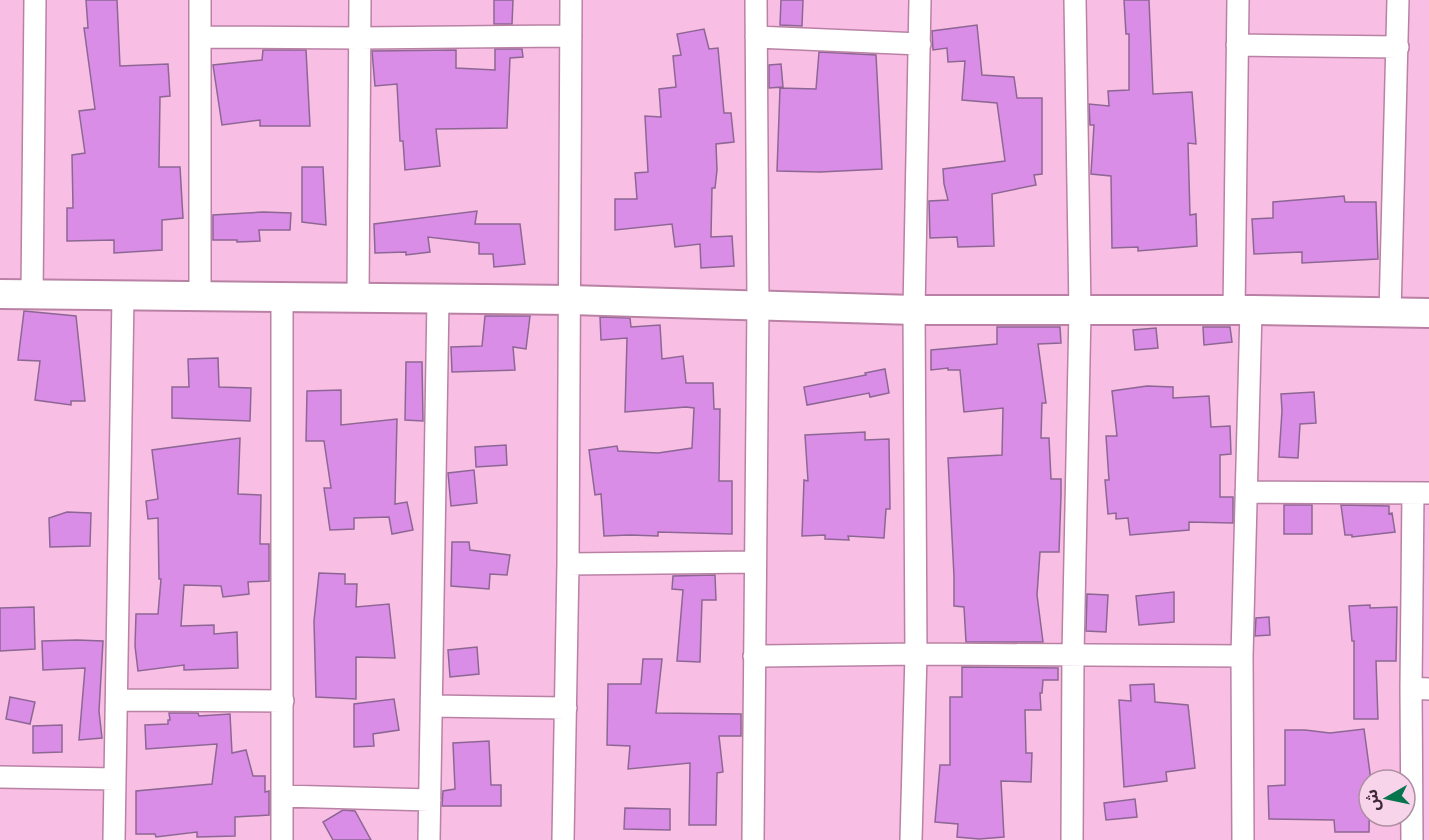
<svg xmlns="http://www.w3.org/2000/svg" width="1429" height="840" viewBox="0 0 1429 840" font-family="'Golos Text','Noto Sans Arabic',sans-serif">
  <style>
    .building { fill: #d98de7; stroke: #8d6794; stroke-width: 1.5 }
    .lines { fill: none; stroke-linecap: round; stroke-linejoin: round }
    .street-casing { stroke: #b982a5; stroke-width: 24 }
    .secondary-casing { stroke: #b982a5; stroke-width: 32 }
    .street { stroke: #fff; stroke-width: 21 }
    .secondary { stroke: #fff; stroke-width: 28 }
  </style>
  <rect width="100%" height="100%" fill="#f9bee3"/>
  <path class="building" d="M86 0H117L120 66 168 64 170 96 160 97 159 167H180L183 218 162 220V250L114 253V240L67 241V208H73L72 155 85 153 79 111 95 109 84 28H88Z
    M494 0H513L512 24H494Z
    M781 0H803L802 26 780 25Z
    M1124 0H1149L1153 94 1192 92 1196 144 1188 143 1190 215 1196 214 1197 246 1138 251V247L1112 248 1111 176 1091 174 1094 125H1090L1089 104 1109 106 1108 91 1129 90V34H1126Z
    M977 25 982 75 1014 77 1017 98H1042V174L1034 175 1036 185 992 194 994 246 958 247 957 237 930 238 929 201 948 200 944 184 943 169 1005 161 997 103 962 100 965 61 948 62 947 48 933 50 932 31Z
    M704 29 709 49 718 48 724 113H731L734 142 716 144 717 170 715 188H712L711 237 732 236 734 266 701 268 700 244 675 247 672 224 615 230V199H637L635 173 648 172 645 116 661 117 659 89 676 87 673 56 681 55 677 34Z
    M495 49H522L523 57 510 58 507 128 436 129 440 166 405 170 403 141H400L397 84 375 86 372 51 456 50V68L495 70Z
    M263 50H306L310 126H260V120L222 125 213 65 262 60Z
    M819 52 876 55 882 169 820 172 777 171 780 88 816 89Z
    M781 64 783 87 769 88V65Z
    M302 167H323L326 225 302 222Z
    M1344 196 1345 202H1376L1378 259 1302 263V252L1254 254 1252 219 1273 218V202Z
    M477 211 475 224H520L525 264 494 267 493 254H479V243L428 237 430 252 406 255V252L375 253 374 224Z
    M263 212 291 213 290 230H259L260 241 237 242V240H213V215Z
    M24 311 76 316 85 401H71V405L35 400 40 361 18 360Z
    M485 316H530L526 349 513 347 515 370 452 372 451 347 482 346Z
    M600 317 630 318 631 327 660 325 662 359 683 356 686 383H713L714 409H720L719 481H732V534L658 532V536L630 535 604 536 601 494 595 495 589 450 617 446 618 451 658 453 692 448 694 408 686 407 625 412 627 338 601 340Z
    M997 327H1060L1061 343 1038 344 1046 403H1042L1041 438H1049L1051 479H1061V495L1059 552H1040L1037 595 1043 642H966L964 607 954 606V576L948 458 1002 455 1003 408 964 412 960 370H948V368L931 370V350L997 344Z
    M1203 327H1230L1232 342 1204 345Z
    M1156 328 1158 348 1135 350 1133 330Z
    M218 358 219 387 251 388 250 421 172 418V387H189L188 359Z
    M406 362H422L423 421 405 420Z
    M885 369 889 393 870 397 869 393 807 405 804 387 866 375 865 373Z
    M1147 386 1173 387V398L1209 396 1211 427 1230 426 1231 454 1220 455V497H1233V523L1189 522V530L1130 535 1128 518 1116 519V513L1108 514 1105 480H1109L1106 436H1117L1112 391Z
    M341 390V425L397 419 395 504 407 502 413 530 392 534 389 517 354 518V529L330 530 324 488H331L324 441H306L307 391Z
    M1314 392 1316 423 1300 424 1298 458 1279 457 1282 411 1281 394Z
    M865 432V440L889 439 890 509H886L884 538 848 536 849 540 825 539V535L802 536 804 480 808 481 805 435Z
    M240 438 238 494 261 495 260 544H269V581L248 582 249 594 223 597 221 586 184 585 181 626 214 625V634L237 632 238 668 184 670V665L138 671 135 646 136 614H158L161 579H159L158 518 148 519 146 501 158 499 152 450Z
    M506 445 507 465 476 467 475 447Z
    M474 470 477 503 451 506 448 473Z
    M1284 505H1312V534H1284Z
    M1341 505 1389 506V514L1392 513 1395 532 1352 537V535H1345Z
    M67 512 91 513 90 546 50 547 49 518Z
    M452 542H469L470 550 510 555 507 575 490 574 489 589 451 586Z
    M319 573 345 574V584H357L356 607 389 604 395 658 356 657V699L316 697 314 621Z
    M715 575 716 600H702L700 662 677 661 683 590 672 589 673 576Z
    M1174 592V622L1139 625 1136 596Z
    M1087 594 1108 595 1106 632 1086 631Z
    M1370 605V608L1397 607 1396 661H1376L1378 719H1354V641H1352L1349 606Z
    M34 607 35 649 0 651V608Z
    M1269 617 1270 635 1255 636 1256 618Z
    M77 640 103 641 99 711 102 738 79 740 85 668 43 670 42 641Z
    M477 647 479 674 450 677 448 650Z
    M643 659H662L656 713 741 714V736H719L723 772 717 773 716 825H689L690 763 628 769 630 746 607 745 608 684H641Z
    M962 667 1058 668V680H1043L1042 693H1040L1041 710H1025L1026 753H1032L1031 782 1001 781 1004 837 979 839 957 837 958 824 935 822 940 765H950V697H962Z
    M1154 684 1155 702 1188 705 1195 768 1166 772 1167 781 1124 787 1119 700 1131 701 1130 685Z
    M10 697 35 702 30 724 6 719Z
    M394 699 399 730 373 734 374 746 354 747V704Z
    M169 713H198L199 716 230 714 232 753 246 750 253 776H265V792L269 791V815L235 817V836L197 837V832L156 837 155 834H136V791L212 784 217 744 146 749 145 725 168 724V720H170Z
    M62 725V752L33 753V726Z
    M1364 729 1370 773 1369 832H1335L1334 820 1269 819 1268 786 1285 785V730H1305L1330 733Z
    M489 741 491 785H501V806H442L443 791 455 789 453 743Z
    M1135 799 1137 817 1106 820 1104 803Z
    M625 808 670 809V830L624 829Z
    M343 810 355 811 371 840H333L323 822Z"/>
  <g class="lines">
    <defs>
      <path id="street" d="M200 37 360 38 571 36
        M756 37 920 44
        M1237 45 1398 47
        M32 294 35 0
        M200 296V0
        M358 297 360 0
        M1234 311 1238 0
        M1390 313 1398 0
        M1246 492 1429 493
        M568 564 755 562
        M754 656 916 654 1242 656
        M1411 688 1429 689
        M117 700 283 701
        M432 706 566 708
        M0 777 115 779
        M283 796 430 800
        M114 840 123 296
        M282 840V297
        M429 840 438 299
        M563 840 568 564 571 0
        M753 840 758 304 756 0
        M911 840 916 654 914 310 920 0
        M1072 840 1073 655 1080 311 1075 0
        M1243 840 1242 656 1251 310
        M1412 840 1411 688 1413 493"/>
      <path id="secondary" d="M0 294 570 300 914 310H1251L1429 313"/>
    </defs>
    <use href="#street" class="street-casing"/>
    <use href="#secondary" class="secondary-casing"/>
    <use href="#street" class="street"/>
    <use href="#secondary" class="secondary"/>
  </g>
  <g transform="translate(1387 798) rotate(261)"><circle r="28" fill="#f8d4ea" stroke="#ae8fa2" stroke-width="1.5"/>
  <path d="M0-4.5L10 22L0 15L-10 22Z" fill="#06744d"/>
  <text y="-9" font-size="16" font-weight="bold" text-anchor="middle" fill="#3e2836">ش</text>
  </g>
</svg>
